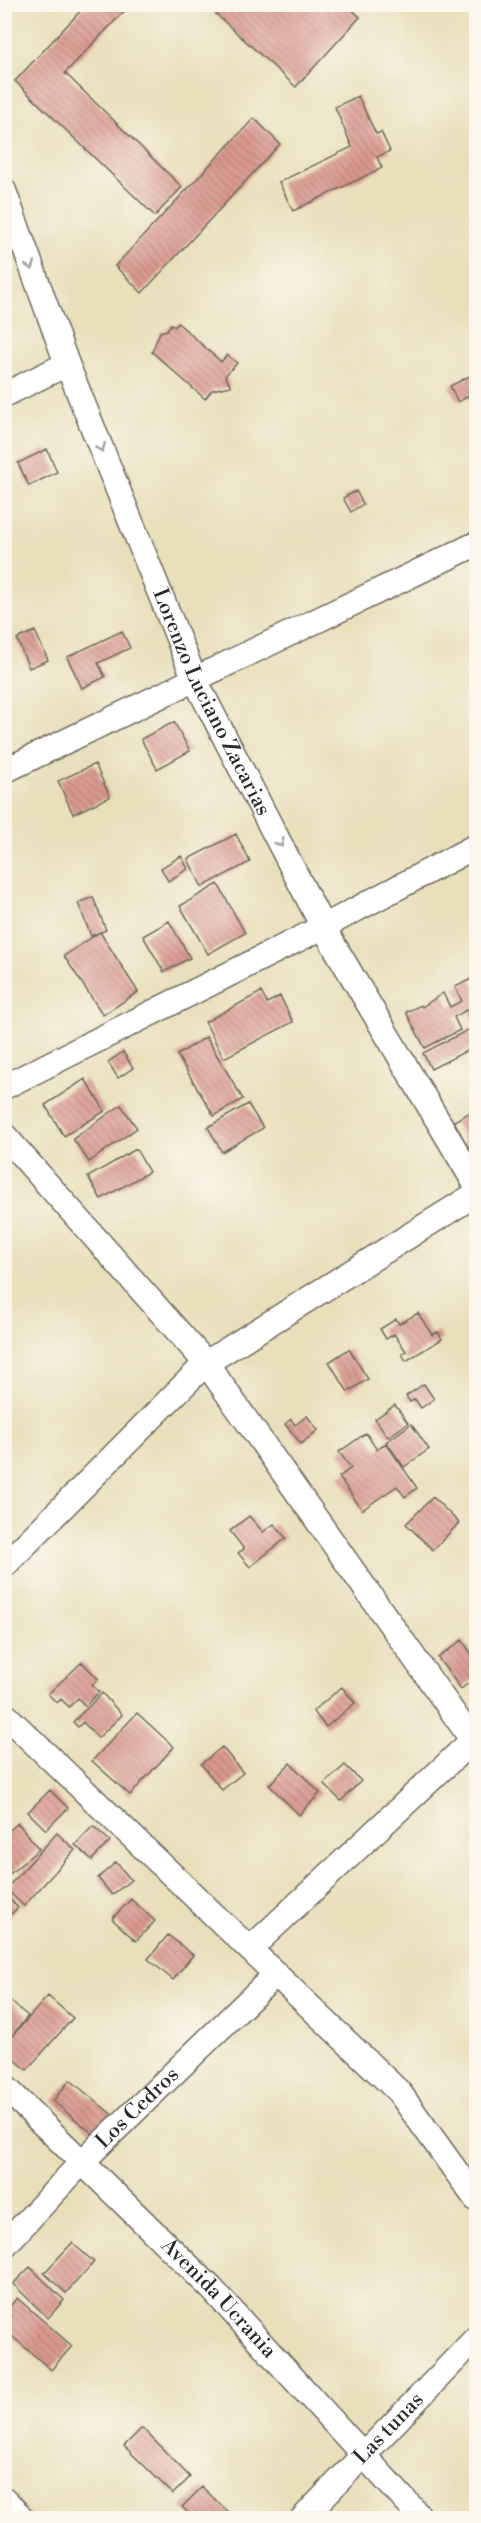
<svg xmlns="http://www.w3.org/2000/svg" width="481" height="2523" viewBox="0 0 481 2523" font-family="'Libre Bodoni',serif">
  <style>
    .building { fill: url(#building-back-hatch) }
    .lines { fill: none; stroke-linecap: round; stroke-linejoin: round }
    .minor-casing { stroke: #6e6a5d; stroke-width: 27 }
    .minor { stroke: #fff; stroke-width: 24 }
    .oneway { stroke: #a0a0a0 }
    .labels { text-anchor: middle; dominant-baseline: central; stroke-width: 6; stroke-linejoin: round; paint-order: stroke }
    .street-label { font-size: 21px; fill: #2b2b2b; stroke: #fbf7ec }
  </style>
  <defs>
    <pattern id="building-back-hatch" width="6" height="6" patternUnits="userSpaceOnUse" patternTransform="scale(1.5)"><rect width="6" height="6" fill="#da998f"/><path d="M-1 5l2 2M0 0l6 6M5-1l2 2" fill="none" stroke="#b17d75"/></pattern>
  </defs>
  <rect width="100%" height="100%" fill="#fbf7ec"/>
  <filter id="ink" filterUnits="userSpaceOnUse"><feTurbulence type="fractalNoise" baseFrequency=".0167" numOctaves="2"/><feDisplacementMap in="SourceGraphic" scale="12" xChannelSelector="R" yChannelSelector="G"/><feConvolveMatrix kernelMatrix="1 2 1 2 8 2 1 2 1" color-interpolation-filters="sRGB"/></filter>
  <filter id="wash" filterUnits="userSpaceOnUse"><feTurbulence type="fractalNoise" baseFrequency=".008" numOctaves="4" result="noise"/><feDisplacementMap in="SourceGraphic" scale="24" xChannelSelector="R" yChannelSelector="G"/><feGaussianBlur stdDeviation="1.35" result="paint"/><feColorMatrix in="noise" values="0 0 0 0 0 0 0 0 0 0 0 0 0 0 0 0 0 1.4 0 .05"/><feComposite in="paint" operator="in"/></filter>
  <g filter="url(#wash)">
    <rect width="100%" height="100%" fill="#e9dfbb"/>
    <g id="blocks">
      <path class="building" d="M87 4H131L65 73 182 187 155 216 15 81Z
        M205 4H346L360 17 296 87Z
        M358 96 376 134 381 132 390 151 377 157 382 168 293 211 279 182 352 147 335 107Z
        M254 118 280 144 142 293 115 266Z
        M178 323 221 362 227 355 237 363 225 376 231 386 212 390 205 399 152 352 160 332 167 330 171 324 175 327Z
        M476 373V392L458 402 450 386Z
        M47 449 57 472 29 486 18 463Z
        M356 491 363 504 351 512 343 498Z
        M35 631 48 660 29 668 17 639Z
        M122 631 130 648 98 663 105 677 82 688 67 657Z
        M174 722 190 751 157 769 141 739Z
        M95 764 110 797 73 814 58 781Z
        M236 834 250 862 202 887 188 859Z
        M181 856 188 869 168 881 161 868Z
        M218 884 245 933 208 954 180 906Z
        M93 897 106 930 91 936 78 903Z
        M169 921 190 958 164 972 143 936Z
        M100 932 138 992 103 1015 64 956Z
        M471 979 476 990V1024L468 1009 454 1017 460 1030 425 1048 406 1012 421 1005 422 1007 443 993 450 1007 462 1001 455 987Z
        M261 992 267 1003 280 996 293 1022 224 1058 205 1022Z
        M470 1029 476 1046 431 1069 423 1053Z
        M206 1037 243 1099 214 1116 177 1055Z
        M123 1052 133 1068 118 1078 108 1062Z
        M85 1079 105 1111 64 1136 45 1105Z
        M248 1104 263 1128 222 1152 208 1127Z
        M121 1105 137 1128 89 1162 73 1139Z
        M476 1109V1163L454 1121Z
        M136 1149 149 1172 101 1199 88 1177Z
        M418 1313 432 1335 438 1332 442 1339 406 1361 402 1354 406 1351 394 1334 386 1339 380 1329 396 1319 399 1324Z
        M349 1349 368 1379 348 1392 329 1362Z
        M424 1384 434 1399 421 1408 415 1399 410 1402 406 1396Z
        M395 1405 408 1423 388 1437 375 1419Z
        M307 1416 318 1430 301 1444 285 1424 291 1419 295 1425Z
        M411 1424 429 1449 404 1467 386 1442Z
        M366 1433 377 1450 386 1443 417 1488 405 1497 397 1486 362 1510 339 1477 351 1468 339 1452Z
        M433 1497 459 1523 433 1550 406 1524Z
        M249 1516 263 1532 274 1524 286 1538 250 1567 238 1553 244 1549 230 1531Z
        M462 1640 476 1660V1677L461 1689 438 1658Z
        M82 1662 98 1679 92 1685 99 1692 85 1706 78 1698 69 1707 61 1699 57 1703 48 1694Z
        M342 1687 355 1703 326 1727 313 1711Z
        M102 1693 122 1715 98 1738 83 1722 78 1727 73 1722Z
        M137 1713 174 1747 130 1795 92 1761Z
        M222 1747 243 1773 222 1790 201 1764Z
        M290 1763 320 1793 299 1815 269 1785Z
        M345 1765 361 1781 341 1801 324 1784Z
        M50 1790 68 1808 46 1830 28 1812Z
        M18 1823 39 1849 5 1878V1834Z
        M93 1826 110 1841 92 1860 75 1845Z
        M57 1833 75 1850 24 1906 6 1889Z
        M116 1862 131 1880 112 1895 98 1878Z
        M4 1892 18 1908 4 1920Z
        M131 1899 155 1921 136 1941 112 1919Z
        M168 1935 193 1955 173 1980 148 1959Z
        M48 1996 73 2018 27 2070 4 2050V2045Z
        M9 2000 28 2016 6 2043 4 2006Z
        M70 2080 115 2117 98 2138 53 2101Z
        M72 2243 94 2262 66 2293 44 2273Z
        M30 2267 64 2300 48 2318 13 2284Z
        M17 2298 72 2346 51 2370 4 2329V2324L11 2316 6 2311Z
        M142 2428 190 2477 173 2494 124 2446Z
        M202 2487 235 2518H194L182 2507Z"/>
    </g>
  </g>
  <g filter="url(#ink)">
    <use href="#blocks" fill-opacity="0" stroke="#6e6a5d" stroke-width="1.5"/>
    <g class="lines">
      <defs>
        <g id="minor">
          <path id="s1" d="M4 191 67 364 195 680 323 927 476 1185"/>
          <path d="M4 395 67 364"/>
          <path d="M4 771 476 544"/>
          <path d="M4 1087 323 927 476 846"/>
          <path d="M4 1135 206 1363 466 1731 476 1742"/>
          <path d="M4 1566 206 1363 476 1194"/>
          <path d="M4 1714 399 2092 476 2199"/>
          <path d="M250 1949 476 1737"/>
          <path id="s2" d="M4 2086 211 2288 421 2518"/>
          <path id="s3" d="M4 2246 82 2162 276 1974"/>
          <path d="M4 2499 22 2518"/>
          <path id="s4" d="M303 2518 476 2338"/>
        </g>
      </defs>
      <use href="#minor" class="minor-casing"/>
      <use href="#minor" class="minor"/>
    </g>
    <defs><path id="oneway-chevron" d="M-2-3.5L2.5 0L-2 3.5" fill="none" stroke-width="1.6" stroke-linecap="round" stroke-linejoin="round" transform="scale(1.5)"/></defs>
    <g class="oneway">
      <use href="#oneway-chevron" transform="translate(31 266) rotate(70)"/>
      <use href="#oneway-chevron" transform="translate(101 448) rotate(68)"/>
      <use href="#oneway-chevron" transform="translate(280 843) rotate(63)"/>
    </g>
  </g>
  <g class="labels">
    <g class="street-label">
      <text stroke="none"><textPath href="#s1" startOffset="552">Lorenzo Luciano Zacarias</textPath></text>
      <text stroke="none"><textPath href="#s3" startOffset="192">Los Cedros</textPath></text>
      <text stroke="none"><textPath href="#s2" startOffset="302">Avenida Ucrania</textPath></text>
      <text stroke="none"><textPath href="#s4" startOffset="124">Las tunas</textPath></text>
    </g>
  </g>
  <rect width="481" height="2523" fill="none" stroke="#fbf7ec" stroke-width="24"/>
</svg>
